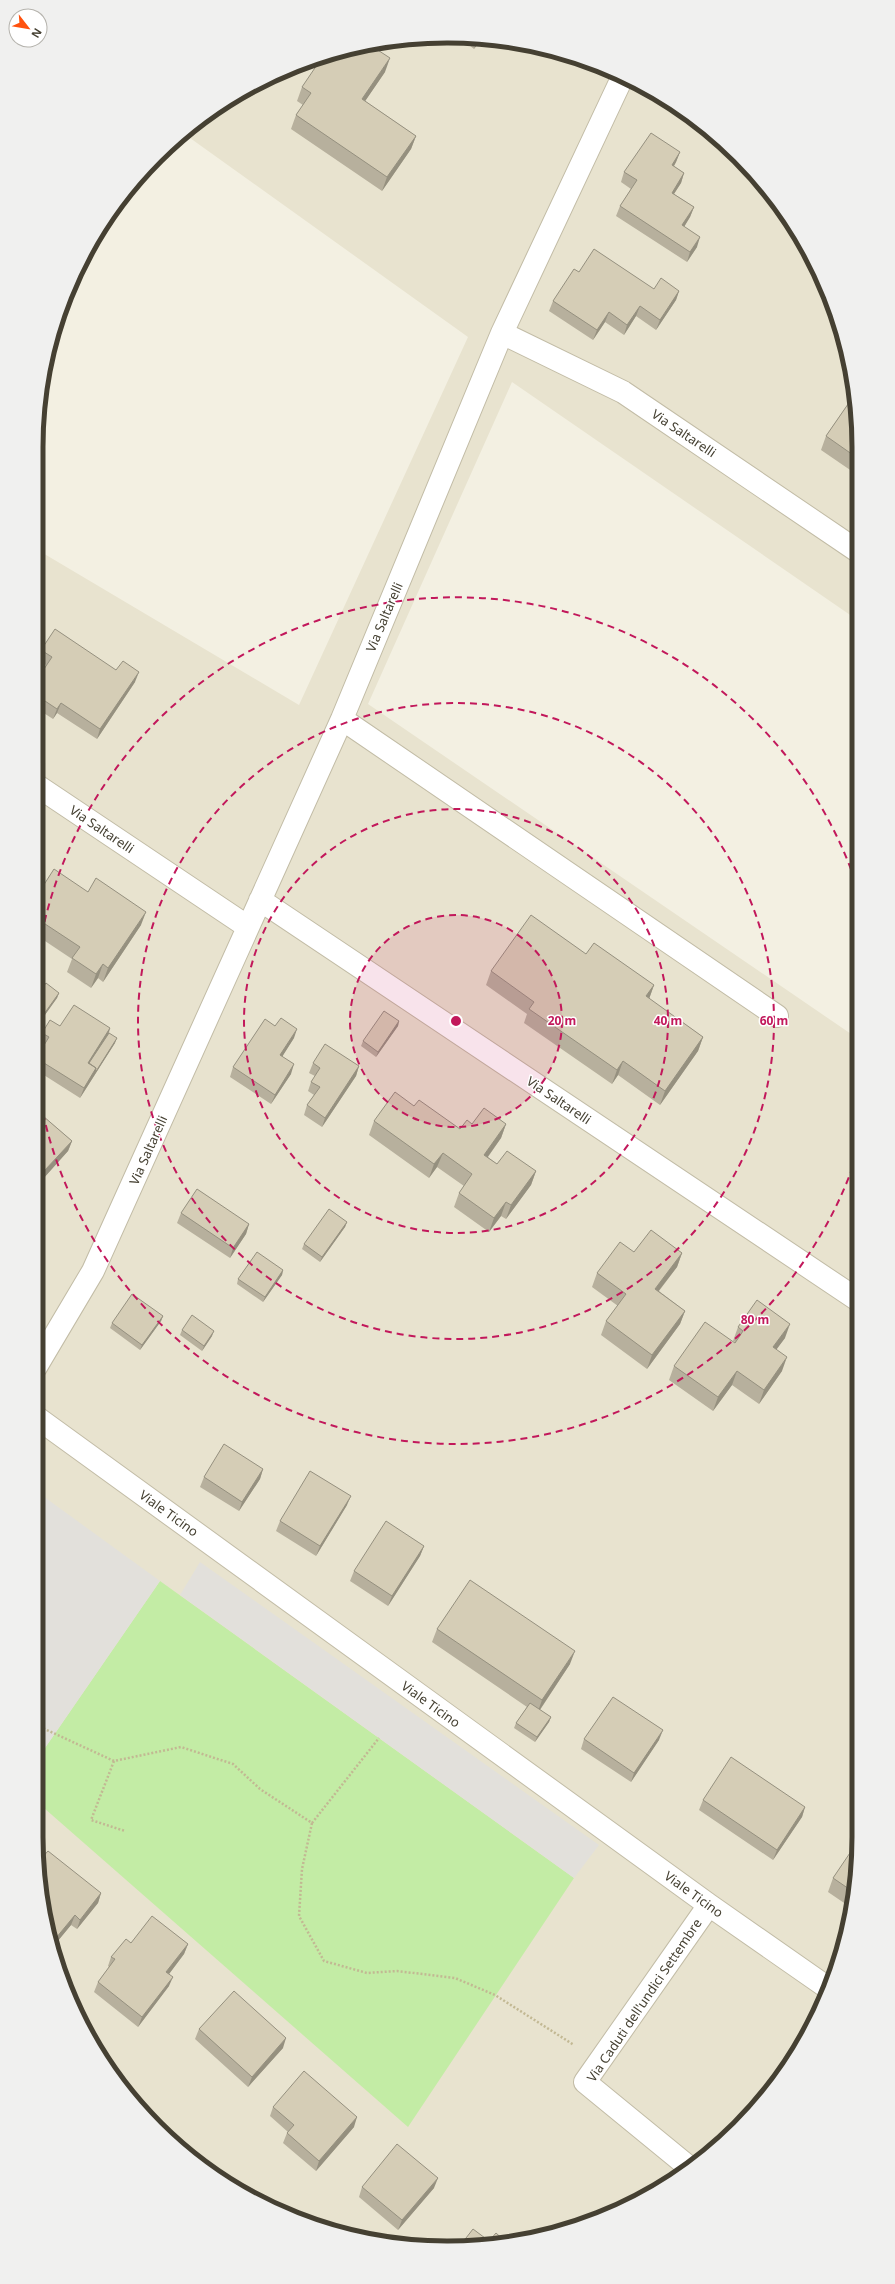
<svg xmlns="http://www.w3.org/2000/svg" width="895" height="2284" viewBox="0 0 895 2284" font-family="'Noto Sans',sans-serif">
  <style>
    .residential { fill: #e8e3cf }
    .green { fill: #c3eca5 }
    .parking { fill: #e2e0db }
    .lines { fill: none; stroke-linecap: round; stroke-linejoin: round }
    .minor-casing { stroke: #c2bca6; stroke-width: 24 }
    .path { stroke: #c2b893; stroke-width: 2.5; stroke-dasharray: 2 2; stroke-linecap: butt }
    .minor { stroke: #fff; stroke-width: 22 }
    .wall { fill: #b7b09d }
    .shaded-wall { fill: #95907f }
    .building { fill: #d5cdb6; stroke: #95907f }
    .ring { fill: none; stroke: #c2185b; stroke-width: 2; stroke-dasharray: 7 5 }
    .labels { text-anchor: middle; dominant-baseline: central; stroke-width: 3; stroke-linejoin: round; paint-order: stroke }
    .street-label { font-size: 13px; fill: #454032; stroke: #fff }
    .rim { fill: none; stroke: #454032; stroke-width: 5 }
    .centre { fill: #c2185b; stroke: #fff; stroke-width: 2 }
    .ring-label { font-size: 12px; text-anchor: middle; font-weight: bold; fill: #c2185b; stroke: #fff; stroke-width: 3; stroke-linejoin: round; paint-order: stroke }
  </style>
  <rect width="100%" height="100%" fill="#f3f0e2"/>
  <path class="residential" d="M475 37 554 50 629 78 676 105 757 176 817 266 837 315 855 394 856 619 512 382 368 704 857 1038 859 1836 845 1943 816 2019 774 2087 738 2128 676 2179 605 2217 528 2240 474 2247 394 2244 315 2226 242 2193 176 2146 138 2108 91 2042 58 1969 44 1917 36 1836V549L299 705 468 337 190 138 201 120 242 91 315 58 394 39Z"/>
  <path class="green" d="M160 1581 574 1878 408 2127 36 1801V1761Z"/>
  <path class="parking" d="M36 1491 160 1581 36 1761Z
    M200 1562 599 1845 574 1878 180 1595Z"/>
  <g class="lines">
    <defs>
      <path id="minor" d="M502 333 623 392 856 550
        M342 719 777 1016
        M36 785 248 927
        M260 900 858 1300
        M36 1367 93 1271 342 719 502 333 623 76
        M36 1417 709 1905 828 1988
        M690 2168 585 2082 709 1905"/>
    </defs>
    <use href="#minor" class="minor-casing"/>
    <path class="path" d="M36 1725 114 1761 181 1747 233 1764 260 1789 312 1823 302 1869 299 1916 324 1961 367 1973 397 1971 455 1978 495 1995 574 2045
      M114 1761 91 1820 125 1831
      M312 1823 379 1738"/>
    <use href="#minor" class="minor"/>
  </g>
  <path class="wall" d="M459 37H475L482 38 474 49Z
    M385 72 365 101 416 136 411 149 382 191 291 129 296 115 303 105 297 101 302 87Z
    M680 152 676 162 674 166 684 173 681 183 674 194 694 207 690 217 684 227 697 247 687 262 616 216 620 206 631 189 621 182 624 172Z
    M579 272 654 289 679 291 676 300 656 330 636 316 624 335 605 322 593 340 549 311 553 301Z
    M855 394 856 474 821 450 826 436Z
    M41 650 116 670 135 682 97 739 57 713 53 719 36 708V681L46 665 38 659Z
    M88 892 141 925 103 982 98 978 91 988 67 972 72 959 36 935V897Z
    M586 954 654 985 649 999 703 1037 698 1051 660 1105 618 1075 612 1084 524 1023 527 1014 486 985 491 971Z
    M59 993 57 998 37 1026 36 1025V997Z
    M399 1021 398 1026 376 1057 361 1046 363 1041Z
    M60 1026 110 1028 109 1033 115 1043 80 1098 36 1070V1058L44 1046 38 1043 42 1033Z
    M294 1038 282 1056 291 1074 271 1104 230 1077 233 1067Z
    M313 1063 359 1066 356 1076 322 1127 304 1115 307 1105 314 1095 308 1091 311 1082 315 1076 309 1073Z
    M414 1106 460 1129 472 1124H506L501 1138 488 1157 497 1164 536 1171 531 1185 506 1219 501 1216 489 1232 454 1207 459 1193 464 1186 437 1167 429 1178 369 1135 374 1121Z
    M36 1110 72 1141 68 1151 42 1180 36 1175Z
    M181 1213 249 1224 246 1234 230 1258 177 1223Z
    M347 1222 345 1227 320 1262 302 1249 304 1244Z
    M634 1252 682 1253 677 1267 659 1291 685 1311 680 1324 647 1369 601 1335 606 1321 618 1306 592 1287 597 1273Z
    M283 1270 282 1275 263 1302 237 1284 238 1279Z
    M163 1316 161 1321 140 1350 110 1328 112 1323Z
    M738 1327 785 1338 776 1349 782 1371 759 1404 732 1385 713 1411 669 1380 674 1366 735 1343V1342L733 1341Z
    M182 1330 212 1336 202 1351 180 1335Z
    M263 1469 260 1479 239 1511 200 1487 204 1477Z
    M347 1505 316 1556 276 1531 280 1521Z
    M424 1546 420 1556 388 1606 350 1581 354 1571Z
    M437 1629 570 1664 540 1710 551 1717 549 1722 535 1742 514 1728 516 1723 527 1707 432 1642Z
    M584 1739 659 1740 631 1782 581 1749Z
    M703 1800 805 1807 802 1817 773 1860 699 1810Z
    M858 1845 850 1907 828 1892 833 1878Z
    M101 1893 98 1903 77 1929 71 1925 52 1948 44 1917Z
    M131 1943 188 1944 184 1954 169 1974V1986L138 2027 94 1992 98 1982 109 1967 108 1966 111 1957Z
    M199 2029 283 2048 248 2087 195 2039Z
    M273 2107 354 2127 316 2171 283 2143 287 2133 288 2132 270 2116Z
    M362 2187 434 2188 398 2230 359 2197Z"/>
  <path class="shaded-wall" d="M480 38H482L474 49 476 44Z
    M390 58 385 72 357 113 362 99Z
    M416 136 411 149 382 191 387 177Z
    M680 152 676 162 669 175 672 165Z
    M684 173 681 183 668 203 672 193Z
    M694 207 690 217 679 235 682 225Z
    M700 237 697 247 687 262 690 252Z
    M679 291 676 300 656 330 660 320Z
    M640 306 636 316 624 335 627 325Z
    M609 312 605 322 593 340 597 330Z
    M139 672 135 682 97 739 100 729Z
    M61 703 57 713 53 719 57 709Z
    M146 912 141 925 103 982 108 968Z
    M103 964 98 978 91 988 96 974Z
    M654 985 649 999 646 996Z
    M59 993 57 998 37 1026 39 1021Z
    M399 1021 398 1026 376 1057 378 1052Z
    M110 1028 107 1038 87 1068 88 1063Z
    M297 1029 294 1038 277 1065 280 1055Z
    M703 1037 698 1051 660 1105 665 1091Z
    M117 1038 115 1043 80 1098 84 1088 96 1068Z
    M623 1061 618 1075 612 1084 617 1070Z
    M294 1064 291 1074 271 1104 275 1095Z
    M359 1066 356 1076 322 1127 325 1118Z
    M506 1124 501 1138 479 1169 484 1155Z
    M72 1141 68 1151 42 1180 45 1170Z
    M443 1153 437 1167 429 1178 434 1164Z
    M536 1171 531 1185 506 1219 511 1205Z
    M506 1202 501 1216 489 1232 494 1218Z
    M41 1217 38 1227 36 1229V1224Z
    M347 1222 345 1227 320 1262 322 1257Z
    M249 1224 246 1234 230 1258 233 1248Z
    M682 1253 677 1267 650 1302 655 1289Z
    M283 1270 282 1275 263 1302 265 1297Z
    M685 1311 680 1324 647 1369 652 1355Z
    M163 1316 161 1321 140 1350 142 1345Z
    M790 1324 785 1338 768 1361 773 1347Z
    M214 1331 212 1336 202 1351 204 1346Z
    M787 1357 782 1371 759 1404 764 1390Z
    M737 1371 732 1385 713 1411 718 1397Z
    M263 1469 260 1479 239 1511 242 1502Z
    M351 1496 347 1505 316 1556 320 1546Z
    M424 1546 420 1556 388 1606 392 1596Z
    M575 1651 570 1664 537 1714 542 1700Z
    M551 1717 549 1722 535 1742 537 1737Z
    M663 1730 659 1740 631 1782 634 1773Z
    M805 1807 802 1817 773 1860 777 1850Z
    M101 1893 98 1903 77 1929 80 1920Z
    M75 1915 71 1925 52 1948 51 1944Z
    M188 1944 184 1954 163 1982 166 1972Z
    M173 1977 169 1986 138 2027 142 2017Z
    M286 2038 283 2048 248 2087 252 2077Z
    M357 2117 354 2127 316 2171 319 2161Z
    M438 2178 434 2188 398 2230 402 2220Z"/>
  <path class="building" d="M467 37H475L480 38 476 44Z
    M370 45 390 58 362 99 416 136 387 177 296 115 311 93 302 87 323 56Z
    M651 133 680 152 672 165 684 173 672 193 694 207 682 225 700 237 690 252 620 206 637 180 624 172Z
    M594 249 654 289 661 278 679 291 660 320 640 306 627 325 609 312 597 330 553 301 574 269 579 272Z
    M855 394 856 457 826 436Z
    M55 629 116 670 123 661 139 672 100 729 61 703 57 709 36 695V681L52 657 41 650Z
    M54 869 88 892 96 878 146 912 108 968 103 964 96 974 72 958 80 947 36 918V897Z
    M531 915 586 954 594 943 654 985 646 996 703 1037 665 1091 623 1061 617 1070 529 1009 534 1002 491 971Z
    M46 983 59 993 39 1021 36 1019V997Z
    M74 1005 110 1028 88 1063 96 1068 84 1088 36 1058 49 1037 42 1033 50 1020 60 1026Z
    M384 1011 399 1021 378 1052 363 1041Z
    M281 1018 297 1029 280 1055 294 1064 275 1095 233 1067 265 1019 275 1026Z
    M109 1033 117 1038 95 1073 96 1068 89 1063Z
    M325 1044 359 1066 325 1118 307 1105 320 1087 311 1082 320 1068 313 1063Z
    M395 1092 414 1106 419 1100 460 1129 467 1120 472 1124 484 1108 506 1124 484 1155 497 1164 507 1151 536 1171 511 1205 506 1202 494 1218 459 1193 472 1174 443 1153 434 1164 374 1121Z
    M36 1110 72 1141 45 1170 36 1162Z
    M197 1189 249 1224 233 1248 181 1213Z
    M329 1209 347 1222 322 1257 304 1244Z
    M36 1213 41 1217 36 1224Z
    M651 1230 682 1253 655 1289 685 1311 652 1355 606 1321 626 1294 597 1273 620 1242 634 1252Z
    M257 1252 283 1270 265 1297 238 1279Z
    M132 1294 163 1316 142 1345 112 1323Z
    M757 1300 790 1324 773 1347 787 1357 764 1390 737 1371 718 1397 674 1366 705 1322 735 1343 743 1331 738 1327Z
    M192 1315 214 1331 204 1346 182 1330Z
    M224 1444 263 1469 242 1502 204 1477Z
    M310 1471 351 1496 320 1546 280 1521Z
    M386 1521 424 1546 392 1596 354 1571Z
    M470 1580 575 1651 542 1700 437 1629Z
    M613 1697 663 1730 634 1773 584 1739Z
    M530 1703 551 1717 537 1737 516 1723Z
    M731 1757 805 1807 777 1850 703 1800Z
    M856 1844 858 1845 852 1891 833 1878Z
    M48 1851 101 1893 80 1920 75 1915 51 1944 44 1917 38 1862Z
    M152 1916 188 1944 166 1972 173 1977 142 2017 98 1982 115 1959 111 1957 126 1939 131 1943Z
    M234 1991 286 2038 252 2077 199 2029Z
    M304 2071 357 2117 319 2161 287 2133 294 2125 273 2107Z
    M397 2144 438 2178 402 2220 362 2187Z
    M473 2229 489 2241 496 2233 507 2243 474 2247H459Z"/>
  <circle cx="456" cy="1021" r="106" fill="#c2185b" fill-opacity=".12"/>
  <g class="ring">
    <circle cx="456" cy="1021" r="106"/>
    <circle cx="456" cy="1021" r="212"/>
    <circle cx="456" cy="1021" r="318"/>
    <path d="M857 1155A423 423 0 0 1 36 1073M36 969A423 423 0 0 1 856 883"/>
  </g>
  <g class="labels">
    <g class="street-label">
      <text transform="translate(684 433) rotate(34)">Via Saltarelli</text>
      <text transform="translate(384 617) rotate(-67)">Via Saltarelli</text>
      <text transform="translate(102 829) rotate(34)">Via Saltarelli</text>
      <text transform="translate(559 1100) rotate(34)">Via Saltarelli</text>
      <text transform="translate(148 1150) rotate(-66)">Via Saltarelli</text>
      <text transform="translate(169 1513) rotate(36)">Viale Ticino</text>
      <text transform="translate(431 1704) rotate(36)">Viale Ticino</text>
      <text transform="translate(694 1894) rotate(36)">Viale Ticino</text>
      <text transform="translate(644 2000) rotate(-56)">Via Caduti dell'undici Settembre</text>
    </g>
  </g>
  <path d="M0 0H895V2284H0ZM447 43H448A404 404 0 0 1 852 447V1837A404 404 0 0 1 448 2241H447A404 404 0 0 1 43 1837V447A404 404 0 0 1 447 43Z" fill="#f0f0ef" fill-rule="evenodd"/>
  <path class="rim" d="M447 43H448A404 404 0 0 1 852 447V1837A404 404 0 0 1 448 2241H447A404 404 0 0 1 43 1837V447A404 404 0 0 1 447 43Z"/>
  <circle cx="456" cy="1021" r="6" class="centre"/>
  <g class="ring-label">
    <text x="562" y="1025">20 m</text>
    <text x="668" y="1025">40 m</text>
    <text x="774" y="1025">60 m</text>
    <text x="755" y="1324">80 m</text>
  </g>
  <g transform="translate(28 28) rotate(121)"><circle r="19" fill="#ffffff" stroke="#b5b3ad"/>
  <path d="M0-3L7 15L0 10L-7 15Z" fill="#ff510d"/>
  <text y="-6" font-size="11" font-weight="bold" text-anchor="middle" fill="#454032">N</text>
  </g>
</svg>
